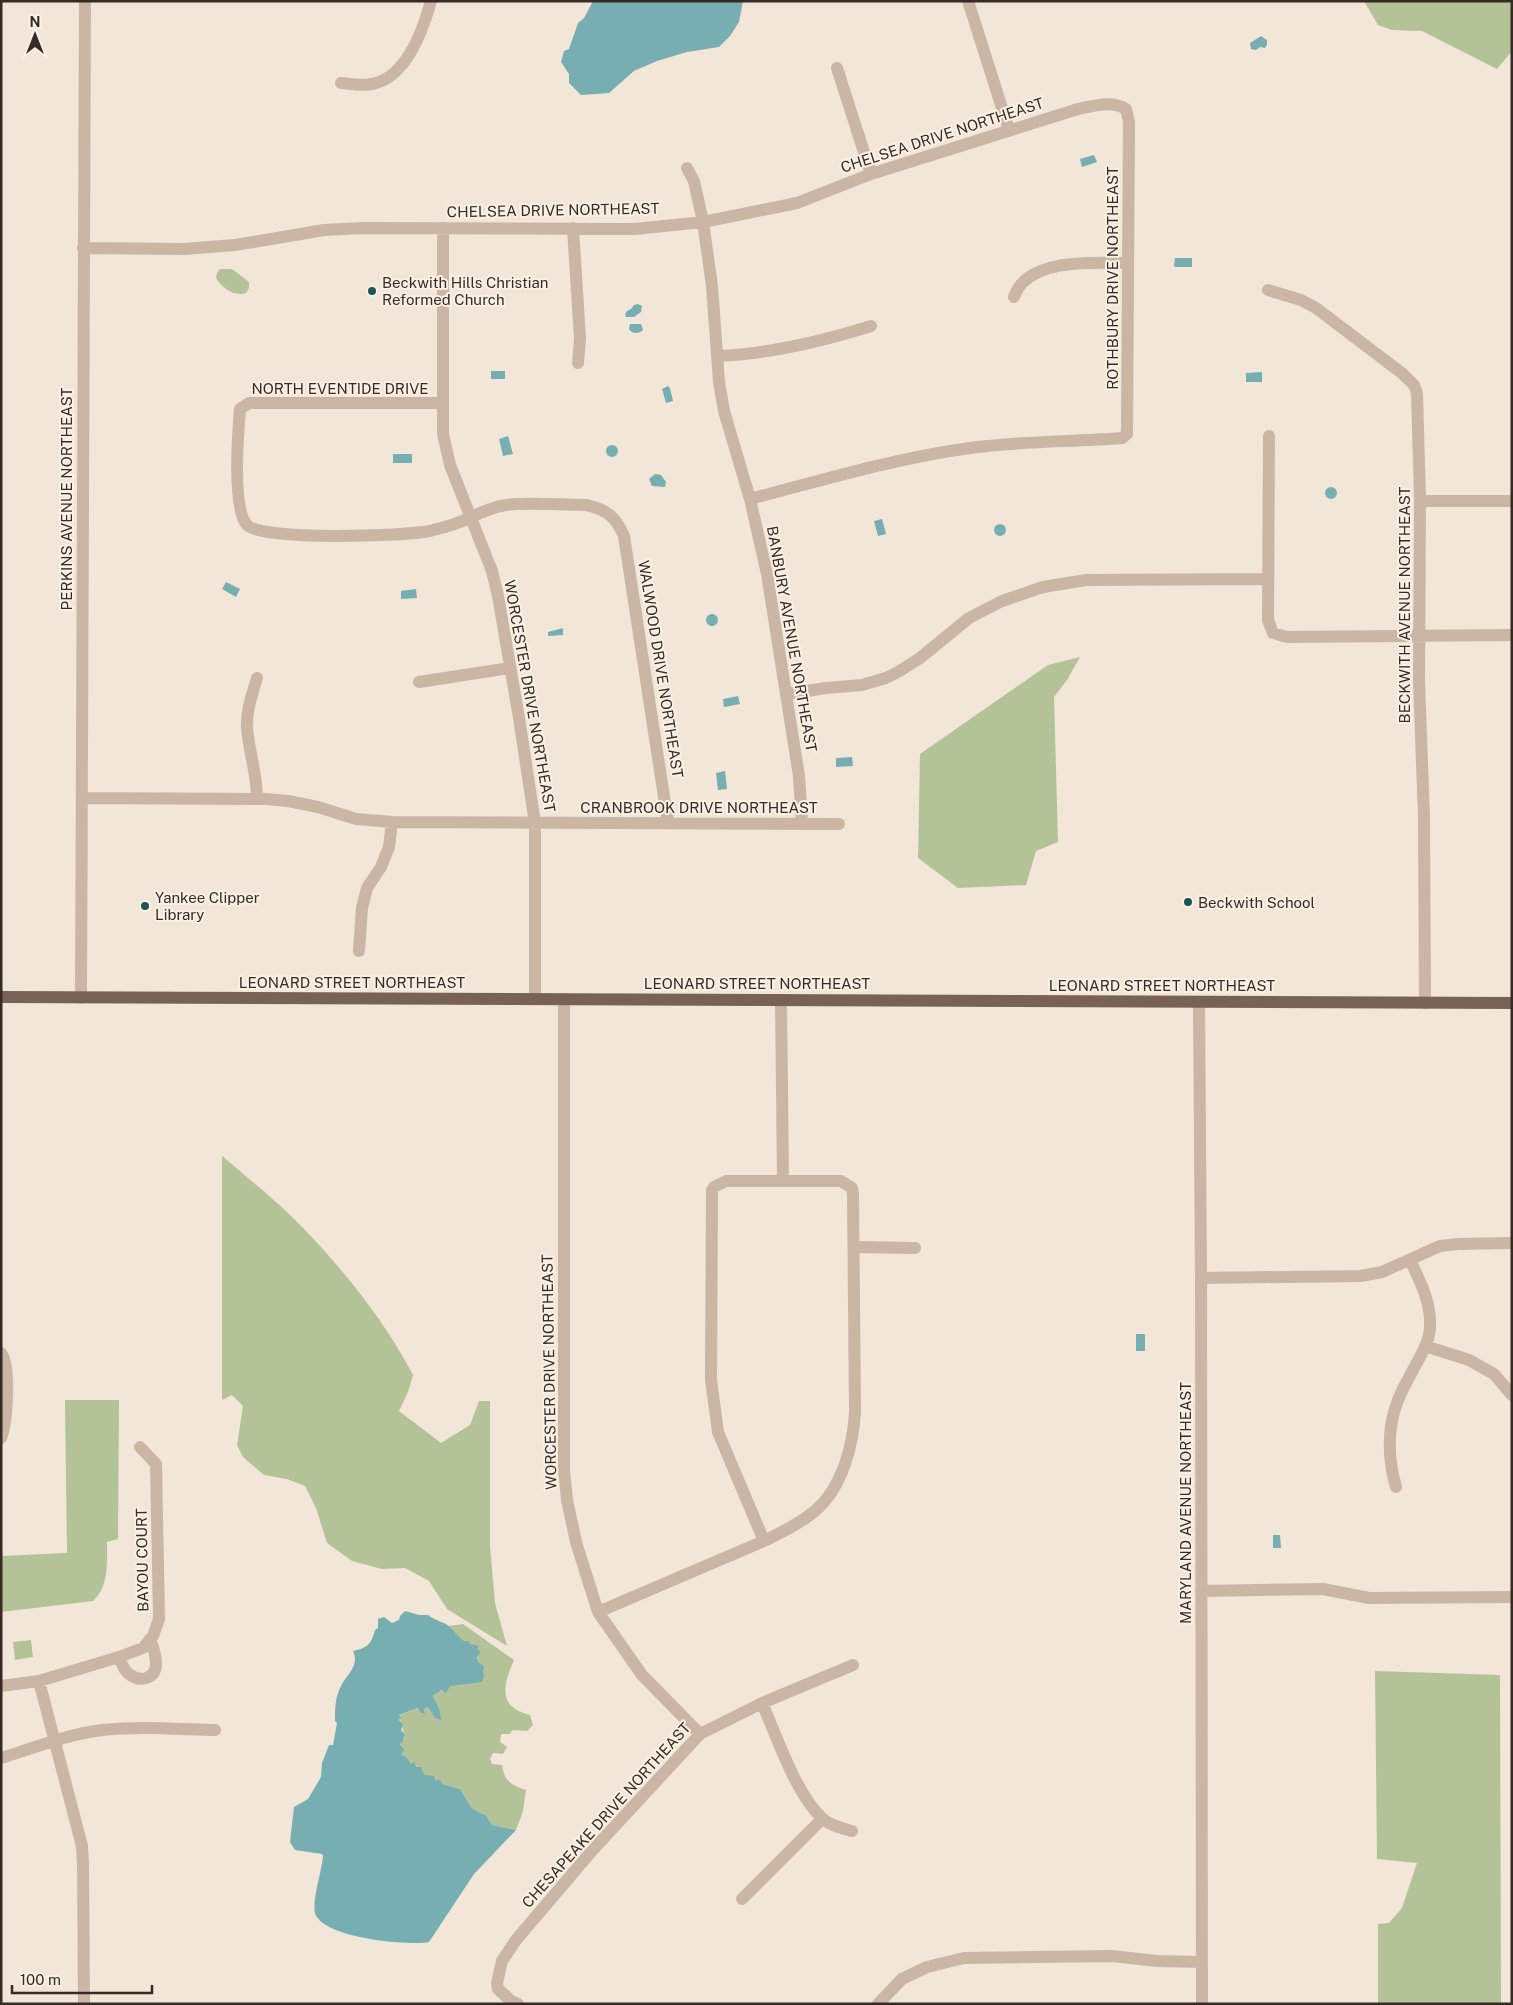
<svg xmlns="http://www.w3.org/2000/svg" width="1513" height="2005" viewBox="0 0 1513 2005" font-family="'Public Sans',sans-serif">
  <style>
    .green { fill: #b4c298 }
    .water { fill: #76aeb1 }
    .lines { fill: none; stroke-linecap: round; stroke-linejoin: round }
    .minor { stroke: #cbb5a4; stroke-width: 12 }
    .major { stroke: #786156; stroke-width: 12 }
    .poi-dot { fill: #1a5559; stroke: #faf0e4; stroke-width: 2 }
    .labels { text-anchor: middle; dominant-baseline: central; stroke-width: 4; stroke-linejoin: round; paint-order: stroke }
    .street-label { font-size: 15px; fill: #362b26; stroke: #faf0e4 }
    .poi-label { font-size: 15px; fill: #362b26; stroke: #faf0e4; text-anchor: start }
  </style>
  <rect width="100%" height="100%" fill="#f2e6d8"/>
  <path class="green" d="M1364 1H1512V51L1497 69 1422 31 1392 30 1378 25Z
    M220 269H232L249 282V288L246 293C234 297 222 288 216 278L217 273Z
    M1080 657 1067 680 1054 697 1058 842 1036 851 1026 885 958 888 918 858 920 754 1048 665Z
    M222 1156C244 1175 267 1193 288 1213 336 1260 382 1316 413 1375L408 1392 399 1411 441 1443 470 1425 479 1401H490V1546L495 1603 507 1646 447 1609 429 1581 405 1568 382 1569 352 1561 327 1543 316 1508 305 1486 287 1479 264 1475 243 1457 237 1445 243 1406 232 1395 222 1400Z
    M65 1400H119L118 1539 107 1542C107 1562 109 1587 93 1601L1 1612V1556L67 1553Z
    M463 1624 514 1660C503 1685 497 1707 530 1715L533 1725 527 1731 513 1730 509 1734H501L500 1742 507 1747 503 1754 493 1753 490 1759 492 1764 502 1765C504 1781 511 1785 526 1790L523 1811 516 1830 492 1825 486 1815 478 1812 471 1807 460 1789 443 1784 424 1775 400 1754 402 1748 400 1743 405 1738 399 1715 419 1708 425 1713 424 1709 428 1707 435 1718 439 1708 433 1696 449 1686 479 1663 476 1650 455 1635 449 1626Z
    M31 1640 33 1657 15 1660 13 1642Z
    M1375 1671 1500 1675 1501 2004H1378V1924L1389 1923 1402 1908 1417 1863 1377 1859Z"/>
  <path class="water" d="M593 1H743L739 22 730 36 719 47 687 52 657 61 634 71 609 93 581 95 569 83V74L561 62 564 51 569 49 578 23 584 18Z
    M1261 36 1267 40V45L1265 48 1260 47 1256 50 1251 49 1250 43Z
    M1094 155 1097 162 1082 167 1080 159Z
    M1175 258H1192V267H1175L1174 265Z
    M638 304 642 306 641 312 634 317H626L625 314 627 311 631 309 634 305Z
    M630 324H641L643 330C639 334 632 334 629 329Z
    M491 371H505V379H491Z
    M1262 372V382H1246V373Z
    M668 386 670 388 673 401 666 403 662 389Z
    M508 436 513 454 503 456 499 439Z
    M606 451a6 6 0 1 1 12 0a6 6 0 1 1-12 0Z
    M393 454H412V463H393Z
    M655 474 661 475 666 482 665 487 652 486 649 479Z
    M1325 493a6 6 0 1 1 12 0a6 6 0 1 1-12 0Z
    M882 519 886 534 878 536 874 521Z
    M994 530a6 6 0 1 1 12 0a6 6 0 1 1-12 0Z
    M226 582 240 589 236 597 222 589Z
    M416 589 417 598 401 599V591Z
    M706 620a6 6 0 1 1 12 0a6 6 0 1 1-12 0Z
    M563 628V635L548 636V632Z
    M738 696 740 704 724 707 723 699Z
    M852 757 853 766 836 767V758Z
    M725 771 727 789 718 790 716 773Z
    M1136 1334H1145V1351H1136Z
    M1273 1535H1280L1281 1548H1273Z
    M405 1611 419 1615H428C435 1621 445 1622 450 1627 455 1632 457 1636 464 1641H468L470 1644 479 1646 477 1649 480 1651 479 1655 477 1657 479 1663 484 1666 483 1671 484 1676 482 1682 450 1686 446 1693 442 1690 433 1696 439 1708 441 1720 435 1718 428 1707 424 1709 425 1714 420 1712 418 1708 399 1715 401 1718 399 1720 403 1724 401 1730 405 1735 403 1741 400 1744 404 1750 401 1754 407 1758 411 1764 414 1762 416 1767H421L424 1775 434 1776 436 1781 439 1779 443 1784 460 1789 471 1807 478 1812 486 1815 492 1825 516 1830 474 1874 429 1942C408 1946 322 1938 315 1913 312 1899 322 1871 323 1856L322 1854 295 1850 290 1842 294 1807 308 1799 321 1777 322 1763 329 1745H333L337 1723 335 1721C335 1709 335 1697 341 1686 347 1674 360 1666 353 1651 367 1648 371 1645 375 1630L378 1628V1619L384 1617 392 1623 399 1620 400 1616Z"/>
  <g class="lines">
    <path class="minor" d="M968 1 1009 130
      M837 68 871 174
      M341 83C352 84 362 86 372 84 406 78 423 30 431 1
      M687 168 694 181 703 222 712 286 719 382 724 411 750 499 767 574 799 776 802 823
      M443 228V434L450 465 492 571 498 596 519 718 535 823V999
      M573 228 580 339 578 363
      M83 248 184 249 235 245 324 230 362 228 635 229 703 222 797 203 871 174 1078 109C1094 106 1112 100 1126 109L1129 122 1127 434 1122 438C1071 442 1020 441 970 448 896 458 823 480 750 499
      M1268 290 1301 300 1316 308 1403 374 1414 385 1417 393 1420 500 1419 681 1424 817 1425 1003
      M1014 297C1027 257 1095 263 1128 263
      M717 356C769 354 820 342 871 326
      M442 403H249L240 409C238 433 232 508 247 525 262 541 405 536 430 531 440 528 450 526 460 522 475 516 489 507 506 505 529 502 561 505 586 505 606 509 616 517 624 536L668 823
      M1269 436 1268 620 1273 633 1287 637 1512 635
      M1420 501H1512
      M419 682 510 668
      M787 694 826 688 862 685 886 678 898 672 920 658 969 618 1002 601 1043 587 1086 580 1268 579
      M82 798 266 799 288 801 318 807 356 819 392 822 839 824
      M257 798C257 774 249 752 247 728 246 711 252 695 257 678
      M359 951 362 908 367 888 381 867 389 847 392 822
      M81 998 85 1
      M564 999V1470L567 1500 576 1542 598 1612 642 1675 700 1734
      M781 1000 783 1180
      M1199 1002 1201 1278 1202 2004
      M854 1247 915 1248
      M1201 1278 1361 1276 1382 1272 1440 1246 1458 1244 1512 1243
      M1425 1346 1469 1360 1494 1374 1512 1395
      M1 1353C11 1364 7 1424 1 1438
      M1396 1487C1388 1460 1387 1429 1397 1403 1401 1391 1408 1380 1414 1368 1421 1355 1430 1341 1430 1326 1431 1302 1420 1281 1410 1260
      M1201 1591 1323 1589 1369 1598 1512 1597
      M598 1612 764 1541C782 1532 799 1524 815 1511 842 1488 853 1446 855 1412L853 1194 852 1188 841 1181H726L714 1187 712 1190 711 1380 718 1432 764 1541
      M119 1657C122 1663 123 1670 129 1674 139 1682 154 1680 156 1666 157 1657 153 1647 150 1639
      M39 1681 82 1846 83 1863 84 2004
      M1 1686 39 1681 119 1657 143 1648 153 1636 159 1619 156 1464 140 1447
      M762 1703C777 1737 796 1795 823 1819 831 1826 842 1828 852 1831
      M1 1758C34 1748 68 1734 102 1730 139 1726 177 1729 215 1730
      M742 1899 822 1819
      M518 2004 510 2000 498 1989 497 1983 502 1961 516 1940 590 1853 700 1734 762 1703 853 1665
      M878 2004 902 1979 927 1967 964 1958 1112 1956 1157 1961 1202 1962"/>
    <path class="major" d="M1 997 1512 1003"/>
  </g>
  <g class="poi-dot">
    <circle cx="372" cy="291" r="5"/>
    <circle cx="1188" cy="902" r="5"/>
    <circle cx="145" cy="906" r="5"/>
  </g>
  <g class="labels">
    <g class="street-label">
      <text transform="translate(942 135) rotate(-18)">CHELSEA DRIVE NORTHEAST</text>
      <text transform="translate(553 210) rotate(-1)">CHELSEA DRIVE NORTHEAST</text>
      <text transform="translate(1112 278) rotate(-90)">ROTHBURY DRIVE NORTHEAST</text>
      <text x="340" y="388">NORTH EVENTIDE DRIVE</text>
      <text transform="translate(66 499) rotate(-90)">PERKINS AVENUE NORTHEAST</text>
      <text transform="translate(1404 605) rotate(-90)">BECKWITH AVENUE NORTHEAST</text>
      <text transform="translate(792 639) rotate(80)">BANBURY AVENUE NORTHEAST</text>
      <text transform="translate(661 669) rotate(81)">WALWOOD DRIVE NORTHEAST</text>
      <text transform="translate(530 696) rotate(80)">WORCESTER DRIVE NORTHEAST</text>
      <text x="699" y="807">CRANBROOK DRIVE NORTHEAST</text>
      <text x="352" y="982">LEONARD STREET NORTHEAST</text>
      <text x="757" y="983">LEONARD STREET NORTHEAST</text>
      <text x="1162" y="985">LEONARD STREET NORTHEAST</text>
      <text transform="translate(549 1372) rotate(-91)">WORCESTER DRIVE NORTHEAST</text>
      <text transform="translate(1185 1503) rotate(-90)">MARYLAND AVENUE NORTHEAST</text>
      <text transform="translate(142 1560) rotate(-91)">BAYOU COURT</text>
      <text transform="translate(606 1815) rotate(-48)">CHESAPEAKE DRIVE NORTHEAST</text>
    </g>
    <g class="poi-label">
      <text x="382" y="282">Beckwith Hills Christian<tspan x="382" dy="17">Reformed Church</tspan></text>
      <text x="155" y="897">Yankee Clipper<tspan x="155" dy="17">Library</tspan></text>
      <text x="1198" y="902">Beckwith School</text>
    </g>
  </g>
  <rect width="1513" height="2005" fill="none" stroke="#362b26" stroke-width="5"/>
  <g transform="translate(35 35)" stroke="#faf0e4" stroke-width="4" paint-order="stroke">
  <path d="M0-4L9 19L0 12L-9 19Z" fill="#362b26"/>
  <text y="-8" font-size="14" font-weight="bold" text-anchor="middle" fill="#362b26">N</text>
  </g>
  <path d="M12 1985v8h140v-8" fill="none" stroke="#362b26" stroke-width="2.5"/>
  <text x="20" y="1985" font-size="15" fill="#362b26" stroke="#faf0e4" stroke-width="4" paint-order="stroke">100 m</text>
</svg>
